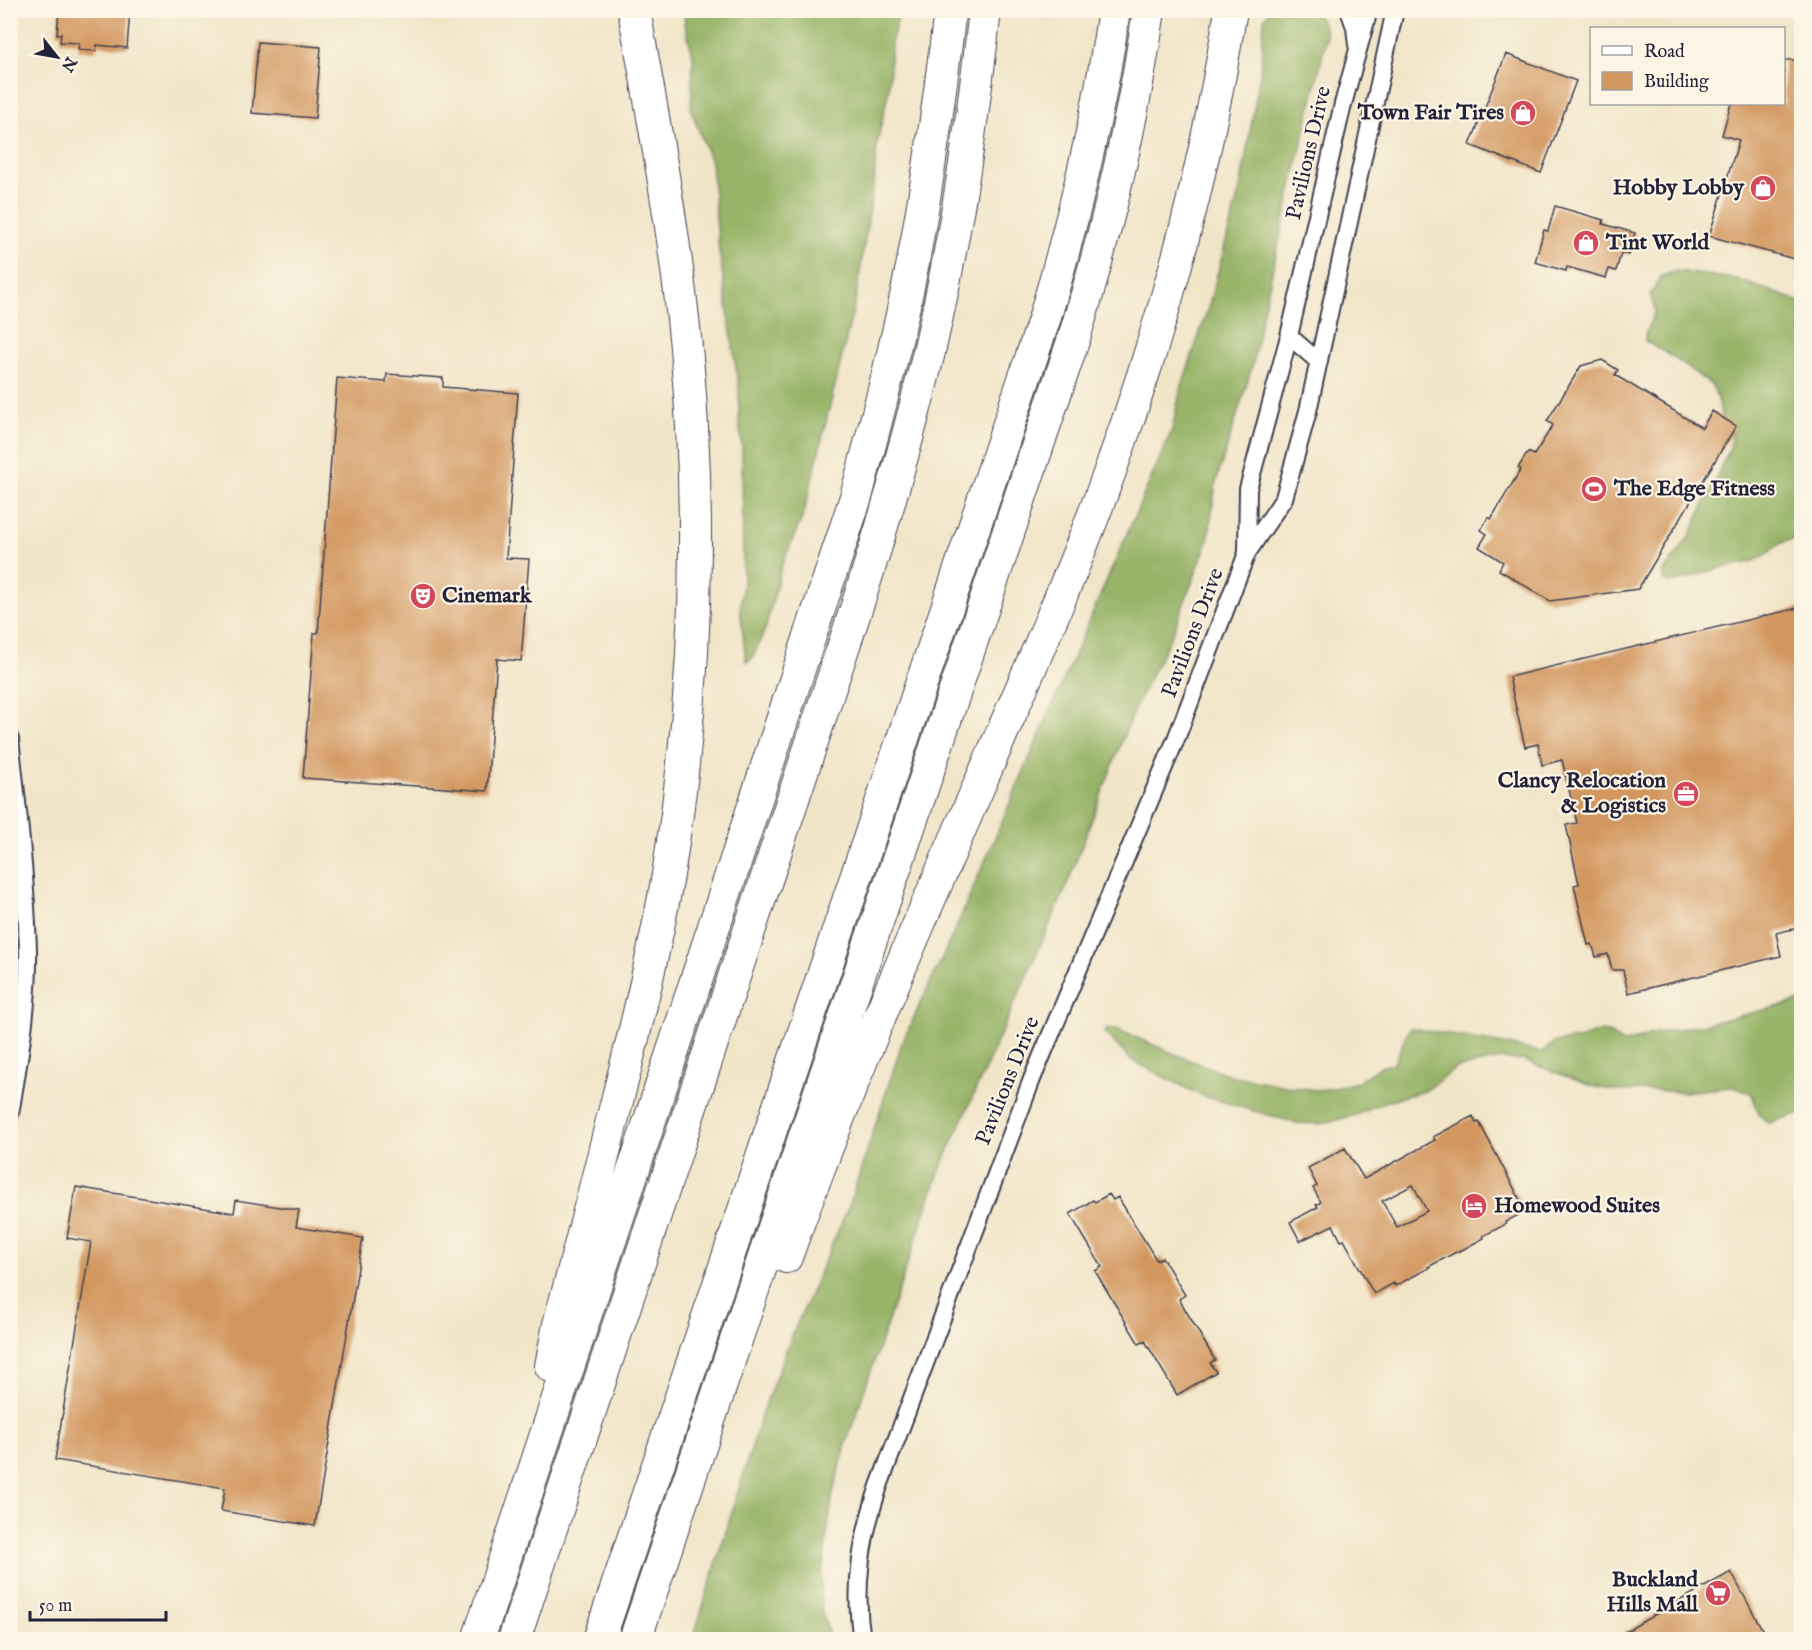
<svg xmlns="http://www.w3.org/2000/svg" width="1812" height="1650" viewBox="0 0 1812 1650" font-family="'IM FELL English',serif">
  <style>
    .forest { fill: #97b467; stroke: #5c6b51; stroke-width: 1.5 }
    .building { fill: #d2975f; fill-rule: evenodd }
    .lines { fill: none; stroke-linecap: round; stroke-linejoin: round }
    .minor-casing { stroke: #413f50; stroke-width: 20 }
    .motorway-casing { stroke: #413f50; stroke-width: 34 }
    .minor { stroke: #fff; stroke-width: 16 }
    .motorway { stroke: #fff; stroke-width: 32 }
    .labels { text-anchor: middle; dominant-baseline: central; stroke-width: 4.5; stroke-linejoin: round; paint-order: stroke }
    .poi-label { font-size: 22px; font-weight: bold; fill: #22223b; stroke: #fcf5e5; text-anchor: end }
    .street-label { font-size: 22px; fill: #22223b; stroke: #fcf5e5 }
  </style>
  <rect width="100%" height="100%" fill="#fcf5e5"/>
  <filter id="ink" filterUnits="userSpaceOnUse"><feTurbulence type="fractalNoise" baseFrequency=".0167" numOctaves="2"/><feDisplacementMap in="SourceGraphic" scale="12" xChannelSelector="R" yChannelSelector="G"/><feConvolveMatrix kernelMatrix="1 2 1 2 8 2 1 2 1" color-interpolation-filters="sRGB"/></filter>
  <filter id="wash" filterUnits="userSpaceOnUse"><feTurbulence type="fractalNoise" baseFrequency=".008" numOctaves="4" result="noise"/><feDisplacementMap in="SourceGraphic" scale="24" xChannelSelector="R" yChannelSelector="G"/><feGaussianBlur stdDeviation="1.35" result="paint"/><feColorMatrix in="noise" values="0 0 0 0 0 0 0 0 0 0 0 0 0 0 0 0 0 1.4 0 .05"/><feComposite in="paint" operator="in"/></filter>
  <g filter="url(#wash)">
    <rect width="100%" height="100%" fill="#f1e5c8"/>
    <path class="forest" d="M900 10 891 44 889 88 877 144 874 181 856 298 804 513 781 567 766 627 752 659 746 662 740 607 743 583 742 448 739 420V388L719 250 711 162 691 110 693 56 685 24 684 11Z
      M1269 11H1311C1321 17 1327 28 1326 40L1263 311 1252 367 1216 482 1208 541 1173 632 1132 714 1065 890 940 1170 930 1198 847 1441 833 1492 821 1580V1608L830 1639H693L763 1410 791 1338 850 1203 902 1043 954 932 1172 430 1180 392 1209 305 1240 189 1260 75 1264 19Z
      M1676 271 1736 279 1801 302V541C1782 536 1775 550 1760 558 1748 565 1736 564 1724 567 1705 572 1688 580 1669 583L1663 580V573L1690 536 1730 447 1732 430 1722 417 1714 389 1710 384 1673 357 1645 341V334L1655 311 1650 294 1662 276Z
      M1801 1001V1113L1769 1123 1760 1116 1751 1093 1742 1089 1730 1087 1683 1092 1650 1090 1617 1091 1591 1086 1523 1060 1501 1059 1456 1068 1425 1091 1386 1101 1356 1115 1320 1124 1296 1123 1206 1097 1184 1087 1131 1060 1105 1033 1107 1028 1116 1029 1184 1058 1230 1075 1290 1087 1318 1090 1334 1088 1357 1082 1378 1068 1394 1063C1401 1051 1402 1039 1411 1028L1498 1043 1540 1052 1546 1050 1553 1043 1579 1039 1599 1032 1609 1033 1623 1043 1630 1042 1651 1034 1702 1025Z"/>
    <g id="blocks">
      <path class="building" d="M59 10H130L127 48 97 45 96 51 78 50 79 43 60 42 61 34H57Z
        M258 42 321 47 315 118 252 113Z
        M1506 54 1576 81 1541 173 1470 145Z
        M1784 60H1802V261L1709 236 1739 140 1722 135 1731 104H1784Z
        M1555 206 1604 220 1603 224 1635 233 1629 255 1621 253 1616 271 1609 269 1606 278 1567 267 1566 271 1535 262 1544 230 1548 231Z
        M1602 360 1618 370 1615 375 1702 428 1712 411 1736 426 1638 589 1550 601 1499 570 1503 562 1479 547 1487 534 1481 530 1488 517 1491 519 1521 469 1518 468 1528 452 1534 455 1553 425 1547 421 1581 366Z
        M387 374 443 378V387L518 393 506 558 529 559 521 661 497 659 487 791 303 778 314 633H318L337 378 386 382Z
        M1802 607V927L1776 933 1781 956 1628 993 1623 970H1612L1608 954 1596 957 1592 944 1588 945 1574 885 1579 884 1566 825 1577 823 1562 760 1542 765 1538 744 1525 747 1509 677Z
        M1473 1116 1476 1123 1479 1122 1526 1211 1505 1222 1506 1224 1483 1236 1484 1238 1460 1251V1250L1428 1267 1429 1268 1395 1286 1394 1283 1374 1294 1344 1240 1341 1241 1333 1225 1300 1241 1290 1222 1318 1207 1316 1205 1321 1202 1313 1188 1317 1186 1308 1168 1345 1148 1364 1179 1435 1140 1433 1137ZM1413 1185 1427 1211 1397 1227 1382 1201Z
        M76 1187 234 1213 236 1200 299 1210 296 1227 363 1238 315 1526 221 1511 225 1488 55 1460 91 1242 67 1238Z
        M1109 1194 1113 1200 1118 1197 1157 1261 1162 1257 1185 1295 1179 1299 1215 1360 1210 1363 1216 1372 1177 1395 1145 1341 1139 1344 1095 1271 1102 1267 1070 1214 1093 1200 1095 1202Z
        M1731 1572 1768 1640H1611L1656 1614Z"/>
    </g>
  </g>
  <g filter="url(#ink)">
    <use href="#blocks" fill-opacity="0" stroke="#413f50" stroke-width="1.5"/>
    <g class="lines">
      <defs>
        <path id="minor" d="M1349 10 1355 27 1357 45
          M1289 336 1319 362
          M1247 552 1248 489 1289 336 1343 104 1369 10
          M10 739C18 809 26 879 28 950 29 1005 19 1060 10 1114
          M862 1640C853 1586 862 1536 879 1486L1032 1079 1176 739 1247 553 1284 498 1308 411 1395 10"/>
        <path id="motorway" d="M786 1257C843 1098 910 943 978 788 1023 684 1070 581 1109 474 1164 324 1206 169 1231 10
          M551 1366 559 1324C580 1249 599 1173 618 1097 637 1024 655 950 668 875 692 728 700 577 692 428 685 287 659 149 634 10
          M478 1640 856 497C876 421 897 344 912 267 928 182 940 96 950 10
          M514 1640 859 600C890 503 918 406 939 307 960 209 974 110 985 10
          M599 1640 1044 320C1074 218 1099 116 1114 10
          M635 1640 1074 338C1107 231 1133 121 1149 10"/>
      </defs>
      <use href="#minor" class="minor-casing"/>
      <use href="#motorway" class="motorway-casing"/>
      <use href="#minor" class="minor"/>
      <use href="#motorway" class="motorway"/>
    </g>
  </g>
  <defs>
    <symbol id="shop-disc" viewBox="-11 -11 22 22"><circle r="9.5" fill="#d1495b" stroke="#fcf5e5"/><path d="M-5-2.5h2.3a2.7 3.5 0 0 1 5.4 0H5L5.5 6h-11ZM-1.5-2.5h3a1.5 2.3 0 0 0-3 0Z" fill="#fff"/></symbol>
    <symbol id="stadium-disc" viewBox="-11 -11 22 22"><circle r="9.5" fill="#d1495b" stroke="#fcf5e5"/><path d="M0-5a6.5 5 0 1 0 0 10a6.5 5 0 1 0 0-10ZM-3.5-1.8h7v3.6h-7Z" fill="#fff"/></symbol>
    <symbol id="theatre-disc" viewBox="-11 -11 22 22"><circle r="9.5" fill="#d1495b" stroke="#fcf5e5"/><path d="M-5-5.5Q0-4 5-5.5V0Q5 5 0 6Q-5 5-5 0ZM-3.3-2.5H-1v1.5H-3.3ZM1-2.5H3.3v1.5H1ZM-2.8 1Q0 5.5 2.8 1Z" fill="#fff"/></symbol>
    <symbol id="office-disc" viewBox="-11 -11 22 22"><circle r="9.5" fill="#d1495b" stroke="#fcf5e5"/><path d="M-6-3h4V-5.5h4V-3h4V5H-6ZM-1-4.5V-3h2v-1.5ZM-6 0V1H6V0Z" fill="#fff"/></symbol>
    <symbol id="hotel-disc" viewBox="-11 -11 22 22"><circle r="9.5" fill="#d1495b" stroke="#fcf5e5"/><path d="M-6-4.5h1.5V1H6V5H4.5V3h-9V5H-6ZM-4 0a1.8 1.8 0 1 1 3.6 0ZM.5 0V-2.5h3Q6-2.5 6 0Z" fill="#fff"/></symbol>
    <symbol id="supermarket-disc" viewBox="-11 -11 22 22"><circle r="9.5" fill="#d1495b" stroke="#fcf5e5"/><path d="M-6-5.5h2.5l.6 2H6L4.5 2H-2.5L-4.4-4H-6ZM-1.5 3.2a1.3 1.3 0 1 0 .1 0ZM3 3.2a1.3 1.3 0 1 0 .1 0Z" fill="#fff"/></symbol>
  </defs>
  <g fill-rule="evenodd">
    <use href="#shop-disc" x="1508" y="98" width="30" height="30"/>
    <use href="#shop-disc" x="1748" y="173" width="30" height="30"/>
    <use href="#shop-disc" x="1571" y="228" width="30" height="30"/>
    <use href="#stadium-disc" x="1579" y="474" width="30" height="30"/>
    <use href="#theatre-disc" x="408" y="581" width="30" height="30"/>
    <use href="#office-disc" x="1671" y="779" width="30" height="30"/>
    <use href="#hotel-disc" x="1459" y="1191" width="30" height="30"/>
    <use href="#supermarket-disc" x="1703" y="1578" width="30" height="30"/>
  </g>
  <g class="labels">
    <g class="poi-label">
      <text x="1504" y="113">Town Fair Tires</text>
      <text x="1744" y="188">Hobby Lobby</text>
      <text x="1606" y="243" text-anchor="start">Tint World</text>
      <text x="1614" y="489" text-anchor="start">The Edge Fitness</text>
      <text x="442" y="596" text-anchor="start">Cinemark</text>
      <text x="1666" y="781">Clancy Relocation<tspan x="1666" dy="25">&amp; Logistics</tspan></text>
      <text x="1494" y="1206" text-anchor="start">Homewood Suites</text>
      <text x="1698" y="1580">Buckland<tspan x="1698" dy="25">Hills Mall</tspan></text>
    </g>
    <g class="street-label">
      <text transform="translate(1309 153) rotate(-77)">Pavilions Drive</text>
      <text transform="translate(1193 633) rotate(-69)">Pavilions Drive</text>
      <text transform="translate(1008 1081) rotate(-68)">Pavilions Drive</text>
    </g>
  </g>
  <rect width="1812" height="1650" fill="none" stroke="#fcf5e5" stroke-width="36"/>
  <rect x="1590" y="27" width="195" height="78" fill="#fcf5e5" stroke="#a5a1a1" stroke-width="1.5"/>
  <rect x="1602" y="46" width="30" height="9" fill="#ffffff" stroke="#a5a1a1" stroke-width="1.5"/>
  <text x="1644" y="57" font-size="18" fill="#22223b">Road</text>
  <rect x="1602" y="72" width="30" height="18" fill="#d2975f" stroke="#a5a1a1" stroke-width="1.5"/>
  <text x="1644" y="87" font-size="18" fill="#22223b">Building</text>
  <g transform="translate(57 57) rotate(121)" stroke="#fcf5e5" stroke-width="4.5" paint-order="stroke">
  <path d="M0-4.5L10 22L0 15L-10 22Z" fill="#22223b"/>
  <text y="-9" font-size="16" font-weight="bold" text-anchor="middle" fill="#22223b">N</text>
  </g>
  <path d="M30 1611v9h136v-9" fill="none" stroke="#22223b" stroke-width="3"/>
  <text x="39" y="1611" font-size="18" fill="#22223b" stroke="#fcf5e5" stroke-width="4.5" paint-order="stroke">50 m</text>
</svg>
